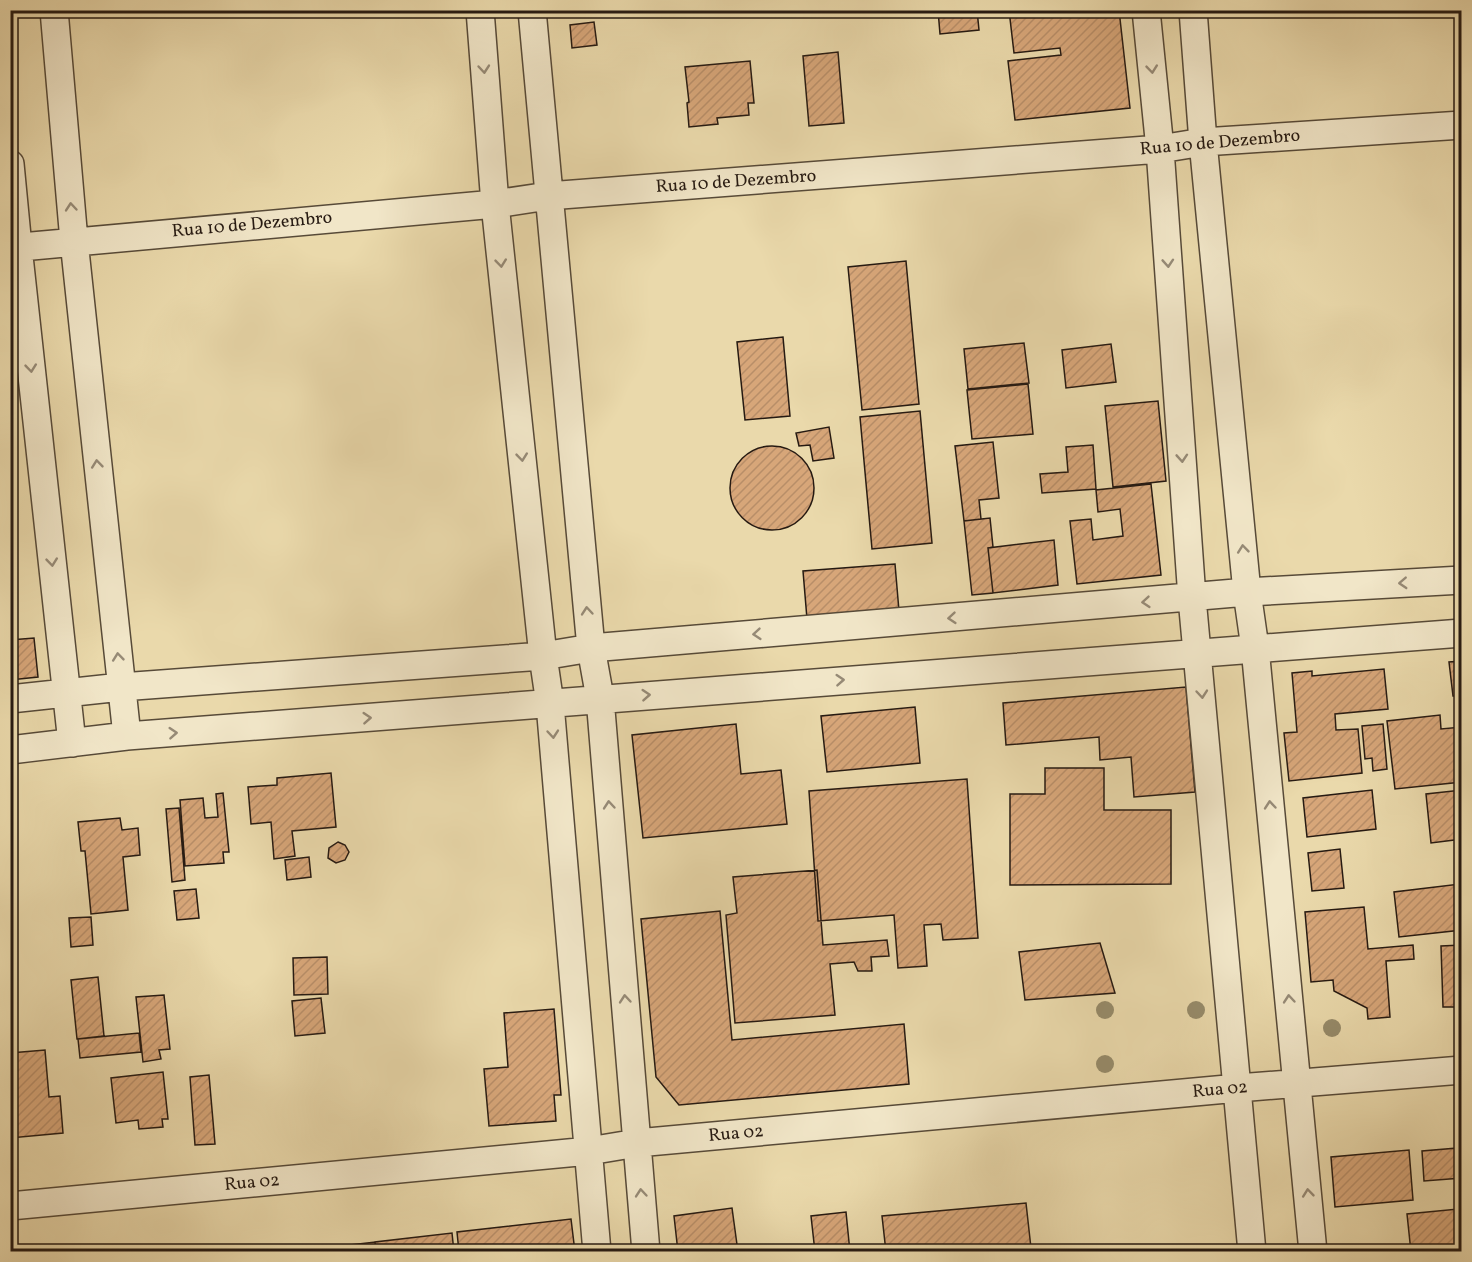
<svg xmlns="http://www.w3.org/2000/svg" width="1472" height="1262" viewBox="0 0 1472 1262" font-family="Vollkorn,serif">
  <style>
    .building { fill: url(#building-hatch); stroke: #261a12; stroke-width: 1.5 }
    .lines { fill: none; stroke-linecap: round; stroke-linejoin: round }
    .minor-casing { stroke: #574a38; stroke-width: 30 }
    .minor { stroke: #f1e6c8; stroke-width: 27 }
    .tree { fill: #968b6a }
    .oneway { stroke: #968a76 }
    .labels { text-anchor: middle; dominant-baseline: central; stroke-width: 6; stroke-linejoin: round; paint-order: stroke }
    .street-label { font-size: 18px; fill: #261a12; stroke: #f1e6c8 }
  </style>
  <defs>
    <pattern id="building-hatch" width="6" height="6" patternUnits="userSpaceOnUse" patternTransform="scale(1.5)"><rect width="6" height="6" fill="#d7a679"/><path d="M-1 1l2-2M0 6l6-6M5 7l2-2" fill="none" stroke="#b88e68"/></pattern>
  </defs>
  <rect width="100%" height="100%" fill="#ead9ab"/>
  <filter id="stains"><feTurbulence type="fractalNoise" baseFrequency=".00333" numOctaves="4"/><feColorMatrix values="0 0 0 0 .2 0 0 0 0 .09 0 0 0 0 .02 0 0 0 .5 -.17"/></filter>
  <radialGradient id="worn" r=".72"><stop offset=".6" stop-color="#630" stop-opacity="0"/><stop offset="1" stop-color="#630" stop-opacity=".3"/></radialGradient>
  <path class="building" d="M938 10H977L979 30 940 34Z
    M1009 10H1119L1130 108 1015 120 1008 61 1061 55 1060 48 1014 53Z
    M594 22 597 45 572 48 570 25Z
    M838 52 844 123 809 126 803 56Z
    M750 61 754 103H748L749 115 717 118 718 124 689 127 687 103 689 102 685 67Z
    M906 261 919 404 862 410 848 267Z
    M783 337 790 416 745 420 737 342Z
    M1024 343 1029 383 968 389 964 349Z
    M1111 344 1116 382 1066 388 1062 350Z
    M1028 384 1033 434 972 439 967 390Z
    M1158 401 1166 481 1113 487 1105 406Z
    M920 411 932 543 872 549 860 417Z
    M829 427 834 458 813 461 810 445 799 446 796 433Z
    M993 442 999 498 979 500 981 519 964 521 955 446Z
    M1093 445 1096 489 1042 493 1040 474 1068 472 1066 447Z
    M730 488a42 42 0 1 1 84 0a42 42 0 1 1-84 0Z
    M1151 484 1161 575 1077 584 1070 521 1091 519 1093 540 1123 536 1120 509 1098 512 1096 490Z
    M990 518 993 547 988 548 993 593 972 595 964 521Z
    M1054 540 1058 585 993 593 988 548Z
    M895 564 899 611 807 619 803 571Z
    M34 638 38 677 10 680V640Z
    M1462 661V696H1453L1449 662Z
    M1384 669 1388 709 1335 714 1336 730 1358 729 1362 773 1289 781 1284 733 1297 732 1292 673 1312 671V676Z
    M1186 687 1195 792 1134 797 1131 757 1100 760 1099 737 1006 745 1003 703Z
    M915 707 920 763 827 772 821 716Z
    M1440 715 1441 729 1462 727V782L1395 789 1387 721Z
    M736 724 741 774 781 770 787 824 643 838 632 735Z
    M1383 724 1387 769 1373 771 1372 758 1365 759 1362 726Z
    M1045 768H1104V810H1171V884L1010 885V794H1045Z
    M331 773 336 827 292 831 295 856 274 859 271 822 251 824 248 787 277 785V778Z
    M967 779 978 938 943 940 941 924 924 925 927 966 898 968 894 915 818 921 809 791Z
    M1372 790 1376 829 1307 837 1303 798Z
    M1462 790V839L1431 843 1426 794Z
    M223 793 229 852H223L224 863 185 866 180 800 203 798 205 818 218 817 216 794Z
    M179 808 185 880 172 882 166 809Z
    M120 818 122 830 138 828 140 855 123 857 128 910 91 914 85 851H81L78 822Z
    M338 842 345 845 349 852 345 860 336 863 328 858 329 848Z
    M1340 849 1344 888 1312 891 1308 853Z
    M309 857 311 877 287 880 285 860Z
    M817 870 823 945 887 940 889 956 871 957 872 971H858L854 962 830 964 835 1015 735 1023 726 915 737 913 733 877Z
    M1460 884 1462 930 1399 937 1394 892Z
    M196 889 199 918 177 920 174 891Z
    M1364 907 1368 949 1413 945 1414 959 1386 961 1390 1017 1368 1019 1367 1008 1334 991 1333 980 1311 982 1305 912Z
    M720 911 732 1040 904 1024 909 1084 679 1105 656 1077 641 919Z
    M91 917 93 945 71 947 69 918Z
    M1100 943 1115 993 1025 1000 1019 952Z
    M1462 945V1007H1443L1441 946Z
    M327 957 328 994 294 995 293 958Z
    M98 977 104 1036 77 1039 71 980Z
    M164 995 170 1049 159 1050 161 1059 143 1062 136 997Z
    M321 998 325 1033 295 1036 292 1001Z
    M554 1009 561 1095H554L556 1121 489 1126 484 1069 508 1067 504 1013Z
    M139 1033 141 1052 80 1058 78 1039Z
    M45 1050 49 1097 60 1096 63 1133 10 1138V1053Z
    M163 1072 168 1119H162L163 1127 139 1129 138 1120 116 1123 111 1078Z
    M209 1075 215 1144 195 1145 190 1077Z
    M1455 1128H1462V1178L1424 1181 1422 1151 1457 1148Z
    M1409 1150 1413 1200 1335 1207 1331 1157Z
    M1026 1203 1031 1248 994 1252H886L882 1216Z
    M732 1208 738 1252H678L674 1216Z
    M1458 1209 1462 1252H1411L1407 1214Z
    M846 1212 850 1252H815L811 1216Z
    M571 1219 575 1252H459L457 1232Z
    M452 1233 454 1252H376L375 1242Z
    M375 1242 376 1252H343L342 1246Z"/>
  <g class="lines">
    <defs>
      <path id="minor" d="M54 10 74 241 127 736
        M480 10 495 204 543 656 550 704 597 1252
        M532 10 591 648 600 698 646 1252
        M1146 10 1160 149 1192 598 1252 1252
        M1193 10 1203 142 1247 592 1255 648 1313 1252
        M10 164 18 247 72 743
        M10 248 495 204 548 196 1160 149 1203 142 1462 125
        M10 699 121 687 543 656 591 648 1247 592 1462 580
        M10 750 127 736 1462 633
        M10 1206 589 1151 637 1143 1238 1088 1462 1070"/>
    </defs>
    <use href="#minor" class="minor-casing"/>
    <use href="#minor" class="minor"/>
  </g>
  <g class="tree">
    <circle cx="1105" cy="1010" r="9"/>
    <circle cx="1196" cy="1010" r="9"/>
    <circle cx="1332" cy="1028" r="9"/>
    <circle cx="1105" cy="1064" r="9"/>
  </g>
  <defs><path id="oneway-chevron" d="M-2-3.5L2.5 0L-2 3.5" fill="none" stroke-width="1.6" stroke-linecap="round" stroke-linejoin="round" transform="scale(1.5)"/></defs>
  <g class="oneway">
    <use href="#oneway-chevron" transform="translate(484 69) rotate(85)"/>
    <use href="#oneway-chevron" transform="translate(1152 69) rotate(84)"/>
    <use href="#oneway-chevron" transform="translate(71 207) rotate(-95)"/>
    <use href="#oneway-chevron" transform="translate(501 263) rotate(84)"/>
    <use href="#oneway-chevron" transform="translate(1168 263) rotate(86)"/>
    <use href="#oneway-chevron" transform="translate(31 368) rotate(84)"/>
    <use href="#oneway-chevron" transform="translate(522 457) rotate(84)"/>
    <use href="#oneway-chevron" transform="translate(1182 458) rotate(86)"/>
    <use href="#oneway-chevron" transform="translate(97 464) rotate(-96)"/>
    <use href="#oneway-chevron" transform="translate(1243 549) rotate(-96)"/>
    <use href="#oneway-chevron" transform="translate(52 562) rotate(84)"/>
    <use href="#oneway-chevron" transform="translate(1403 583) rotate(177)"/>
    <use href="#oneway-chevron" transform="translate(1146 602) rotate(175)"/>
    <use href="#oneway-chevron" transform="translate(587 611) rotate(-95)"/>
    <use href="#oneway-chevron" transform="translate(952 618) rotate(175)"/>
    <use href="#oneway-chevron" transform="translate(757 634) rotate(175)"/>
    <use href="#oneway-chevron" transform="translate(118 657) rotate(-96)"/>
    <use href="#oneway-chevron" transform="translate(840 680) rotate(-4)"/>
    <use href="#oneway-chevron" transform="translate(1202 694) rotate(85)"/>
    <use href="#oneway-chevron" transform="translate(646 695) rotate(-4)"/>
    <use href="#oneway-chevron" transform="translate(367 718) rotate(-4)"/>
    <use href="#oneway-chevron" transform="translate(173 733) rotate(-4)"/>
    <use href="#oneway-chevron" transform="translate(553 734) rotate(85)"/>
    <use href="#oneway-chevron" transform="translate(609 805) rotate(-95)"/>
    <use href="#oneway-chevron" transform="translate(1270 805) rotate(-95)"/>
    <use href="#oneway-chevron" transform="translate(625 999) rotate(-95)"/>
    <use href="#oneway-chevron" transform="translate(1289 999) rotate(-95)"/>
    <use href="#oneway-chevron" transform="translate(641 1193) rotate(-95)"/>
    <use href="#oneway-chevron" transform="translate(1308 1193) rotate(-96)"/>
  </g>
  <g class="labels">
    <g class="street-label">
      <text transform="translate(1220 143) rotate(-5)">Rua 10 de Dezembro</text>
      <text transform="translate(736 182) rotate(-4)">Rua 10 de Dezembro</text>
      <text transform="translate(252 225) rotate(-5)">Rua 10 de Dezembro</text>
      <text transform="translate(1220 1090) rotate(-5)">Rua 02</text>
      <text transform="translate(736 1134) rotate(-5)">Rua 02</text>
      <text transform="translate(252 1183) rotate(-5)">Rua 02</text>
    </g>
  </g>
  <rect width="1472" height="1262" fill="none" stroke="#ead9ab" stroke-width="36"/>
  <rect x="12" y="12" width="1448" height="1238" fill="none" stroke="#261a12" stroke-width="3"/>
  <rect x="18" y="18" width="1436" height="1226" fill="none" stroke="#261a12" stroke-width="1.5"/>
  <rect width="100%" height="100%" filter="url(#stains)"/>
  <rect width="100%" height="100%" fill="url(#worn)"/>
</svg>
